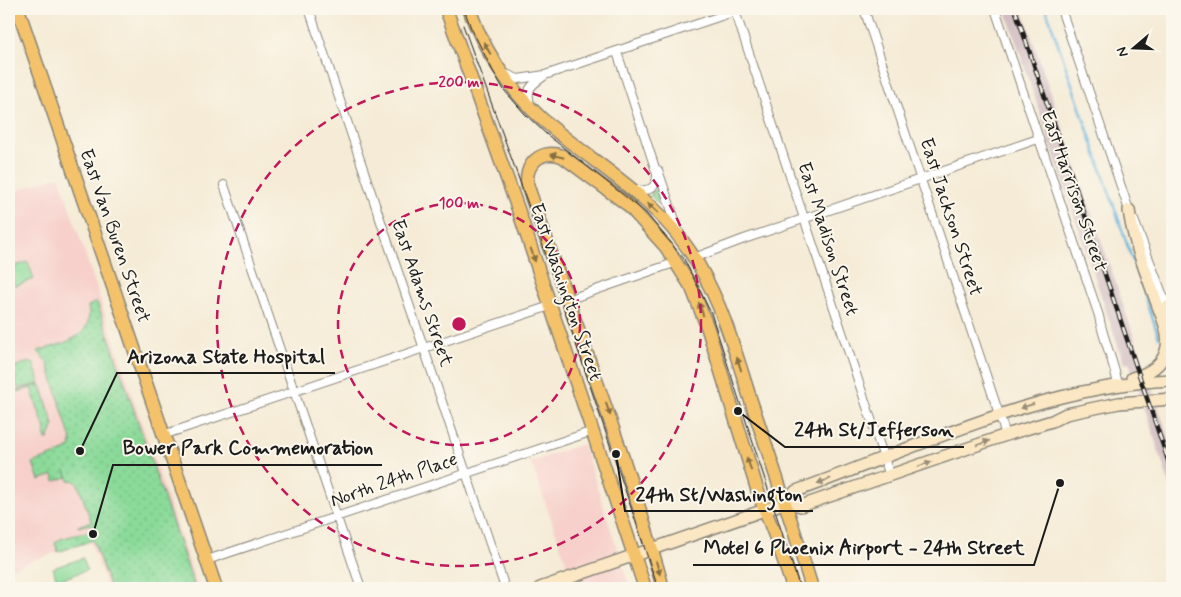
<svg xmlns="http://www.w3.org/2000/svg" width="1181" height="597" viewBox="0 0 1181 597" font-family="Mynerve,sans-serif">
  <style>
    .built { fill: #f7d0cb }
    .railway { fill: #d2bec2 }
    .grass { fill: url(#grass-dots); stroke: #547b5b }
    .garden { fill: #8bda9a; stroke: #547b5b }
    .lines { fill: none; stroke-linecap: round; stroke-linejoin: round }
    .stream { stroke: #65b5df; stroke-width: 2.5 }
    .minor-casing { stroke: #888479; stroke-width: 10 }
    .secondary-casing { stroke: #888479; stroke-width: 14 }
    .primary-casing { stroke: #888479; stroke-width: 15 }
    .minor { stroke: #fff; stroke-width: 8 }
    .secondary { stroke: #fbe7c3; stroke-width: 11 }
    .primary { stroke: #f4c26a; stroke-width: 12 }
    .tram { stroke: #1c1c1c; stroke-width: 1 }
    .rail-casing { stroke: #1c1c1c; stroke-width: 4.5 }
    .rail { stroke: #fbf7ec; stroke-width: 2.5; stroke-dasharray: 8; stroke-linecap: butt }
    .oneway { fill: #886f43 }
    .oneway2 { fill: #978c78 }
    .ring { fill: none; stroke: #c2185b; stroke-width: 2.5; stroke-dasharray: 9 6 }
    .labels { text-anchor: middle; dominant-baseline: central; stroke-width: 4; stroke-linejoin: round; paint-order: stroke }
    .street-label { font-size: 19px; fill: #1c1c1c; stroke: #fbf7ec }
    .centre { fill: #c2185b; stroke: #fbf7ec; stroke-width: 2.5 }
    .ring-label { font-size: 15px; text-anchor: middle; font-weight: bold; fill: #c2185b; stroke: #fbf7ec; stroke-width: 4; stroke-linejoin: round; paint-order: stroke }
    .leader { fill: none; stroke: #1c1c1c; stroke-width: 2 }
    .callout-dot { fill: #1c1c1c; stroke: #fbf7ec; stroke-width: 2 }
    .callout-label { font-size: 20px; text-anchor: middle; font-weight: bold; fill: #1c1c1c; stroke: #fbf7ec; stroke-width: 4; stroke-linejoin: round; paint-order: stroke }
  </style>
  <defs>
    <pattern id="grass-dots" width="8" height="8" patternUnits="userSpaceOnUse" patternTransform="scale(1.25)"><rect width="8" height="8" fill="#8bda9a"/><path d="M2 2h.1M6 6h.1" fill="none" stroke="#77ba84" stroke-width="1.8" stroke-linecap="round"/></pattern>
  </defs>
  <rect width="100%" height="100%" fill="#fbf7ec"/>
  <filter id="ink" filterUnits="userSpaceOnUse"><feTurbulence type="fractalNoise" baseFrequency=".02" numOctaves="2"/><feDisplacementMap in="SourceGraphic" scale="10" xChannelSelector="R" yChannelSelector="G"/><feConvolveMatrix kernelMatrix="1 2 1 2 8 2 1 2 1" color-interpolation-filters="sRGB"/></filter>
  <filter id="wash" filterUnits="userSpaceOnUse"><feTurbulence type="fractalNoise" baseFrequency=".0096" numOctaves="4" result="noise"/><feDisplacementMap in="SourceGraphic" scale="20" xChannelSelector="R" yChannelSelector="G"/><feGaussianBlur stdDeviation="1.12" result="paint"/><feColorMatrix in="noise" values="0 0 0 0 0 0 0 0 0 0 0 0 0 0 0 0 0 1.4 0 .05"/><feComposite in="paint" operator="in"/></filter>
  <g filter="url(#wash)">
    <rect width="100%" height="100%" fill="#f5ebd6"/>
    <path class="built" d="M59 176 121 361 198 588H107L90 541 9 569V193Z
      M583 444 630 588H575L531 462Z"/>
    <path class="railway" d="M1005 9H1022L1172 448V491L1129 362 1124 364Z"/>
    <path class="grass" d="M660 186 670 216 650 195Z
      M97 302 195 588H110L93 540 58 552 55 543 60 539 93 530 90 524 78 527V526L91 521 78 484 73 480 69 481 65 470 67 477 55 481 53 475 39 480 33 463 67 450V448L71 447 70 443H72L48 364 38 351C62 343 95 339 88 306Z
      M29 362 34 364 40 384 18 388 12 371 13 367Z
      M41 385 54 425 48 439 46 440 44 433 46 432 45 430 31 388 18 392V390Z"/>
    <path class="garden" d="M28 262 34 279 15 286 9 268Z
      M83 558 87 570 57 581 53 568Z"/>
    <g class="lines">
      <path class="stream" d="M1046 9 1159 337"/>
    </g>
  </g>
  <g filter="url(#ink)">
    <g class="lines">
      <defs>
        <path id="minor" d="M309 9 505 588
          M864 9 1006 435
          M995 9 1099 316C1103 340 1114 361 1118 385
          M1061 9 1130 213
          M735 11 890 476
          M617 52 657 174C657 190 647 192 634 189
          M506 74 518 79 545 75 742 9
          M530 105C526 87 531 86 544 76
          M658 170 679 232
          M224 185 361 588
          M1134 220 1168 309
          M694 258 744 239 1038 139
          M567 300 677 262
          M163 435 550 306
          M207 560 593 431"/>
        <path id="secondary" d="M1129 210C1133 241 1145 269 1155 298 1160 313 1170 331 1167 347 1164 365 1148 374 1132 378
          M1167 307 1172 316
          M785 502 801 506 1006 435 1052 421 1066 414 1119 403 1172 399
          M540 588 773 507 785 502 796 491C919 447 1040 386 1172 380"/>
        <path id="primary" d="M18 9 216 588
          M446 9 518 209 645 588
          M469 9C484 50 509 89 541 118 587 159 643 189 681 239 718 287 733 345 751 401 772 463 793 526 812 588
          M663 588C625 452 574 321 528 187 523 166 540 148 562 156L628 205 666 247 692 288 708 329 758 492 779 546 793 588"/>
      </defs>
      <use href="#minor" class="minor-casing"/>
      <use href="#secondary" class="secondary-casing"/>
      <use href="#primary" class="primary-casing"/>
      <use href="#minor" class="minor"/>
      <use href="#secondary" class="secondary"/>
      <use href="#primary" class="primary"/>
      <path class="tram" d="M464 9 471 28 493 71 504 90 525 114 545 133 646 213 684 259 711 313 800 588
        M463 25 540 237 658 588"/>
      <defs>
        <path id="rail" d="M1015 9 1172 472"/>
      </defs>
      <use href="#rail" class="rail-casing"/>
      <use href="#rail" class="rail"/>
    </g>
    <defs><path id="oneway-solid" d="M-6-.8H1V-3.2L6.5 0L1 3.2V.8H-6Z" transform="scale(1.25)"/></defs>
    <g class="oneway">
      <use href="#oneway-solid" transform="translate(487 48) rotate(-119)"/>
      <use href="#oneway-solid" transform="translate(557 156) rotate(-166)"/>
      <use href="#oneway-solid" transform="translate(653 208) rotate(-137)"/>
      <use href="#oneway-solid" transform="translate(533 255) rotate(71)"/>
      <use href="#oneway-solid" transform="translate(701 309) rotate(-109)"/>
      <use href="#oneway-solid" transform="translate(739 364) rotate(-108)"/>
      <use href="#oneway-solid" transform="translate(608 409) rotate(71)"/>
      <use href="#oneway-solid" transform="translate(749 464) rotate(-108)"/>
      <use href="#oneway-solid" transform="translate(658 568) rotate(74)"/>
    </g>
    <g class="oneway2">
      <use href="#oneway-solid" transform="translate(1027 406) rotate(162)"/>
      <use href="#oneway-solid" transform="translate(983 443) rotate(-20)"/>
      <use href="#oneway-solid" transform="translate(925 464) rotate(-20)"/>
      <use href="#oneway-solid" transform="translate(824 481) rotate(160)"/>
    </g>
  </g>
  <g class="ring">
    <circle cx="459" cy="324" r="121"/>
    <circle cx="459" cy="324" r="242"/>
  </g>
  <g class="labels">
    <g class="street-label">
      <text transform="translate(1074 191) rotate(71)">East Harrison Street</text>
      <text transform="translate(951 217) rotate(72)">East Jackson Street</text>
      <text transform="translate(115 236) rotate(71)">East Van Buren Street</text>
      <text transform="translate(828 239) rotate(72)">East Madison Street</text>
      <text transform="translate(566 292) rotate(71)">East Washington Street</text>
      <text transform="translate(422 293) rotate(71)">East Adams Street</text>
      <text transform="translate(394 480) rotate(-19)">North 24th Place</text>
    </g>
  </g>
  <circle cx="459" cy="324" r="8" class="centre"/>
  <g class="ring-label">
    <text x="459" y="87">200 m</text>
    <text x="459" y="208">100 m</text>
  </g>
  <path class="leader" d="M80 451L117 373H335M738 411L785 447H964M93 534L113 465H382M616 454L625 511H813M1060 483L1034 565H693"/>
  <g class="callout-dot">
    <circle cx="80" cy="451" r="5"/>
    <circle cx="738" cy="411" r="5"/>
    <circle cx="93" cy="534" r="5"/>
    <circle cx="616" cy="454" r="5"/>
    <circle cx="1060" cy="483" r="5"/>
  </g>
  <g class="callout-label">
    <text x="226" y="363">Arizona State Hospital</text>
    <text x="874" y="436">24th St/Jefferson</text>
    <text x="248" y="454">Bower Park Commemoration</text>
    <text x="719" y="501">24th St/Washington</text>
    <text x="864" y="554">Motel 6 Phoenix Airport - 24th Street</text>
  </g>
  <rect width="1181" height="597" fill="none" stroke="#fbf7ec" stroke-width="30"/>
  <g transform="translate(1134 48) rotate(251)" stroke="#fbf7ec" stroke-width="4" paint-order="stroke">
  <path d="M0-4L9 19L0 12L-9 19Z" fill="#1c1c1c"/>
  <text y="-8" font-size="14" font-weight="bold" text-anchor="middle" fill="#1c1c1c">N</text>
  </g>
</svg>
